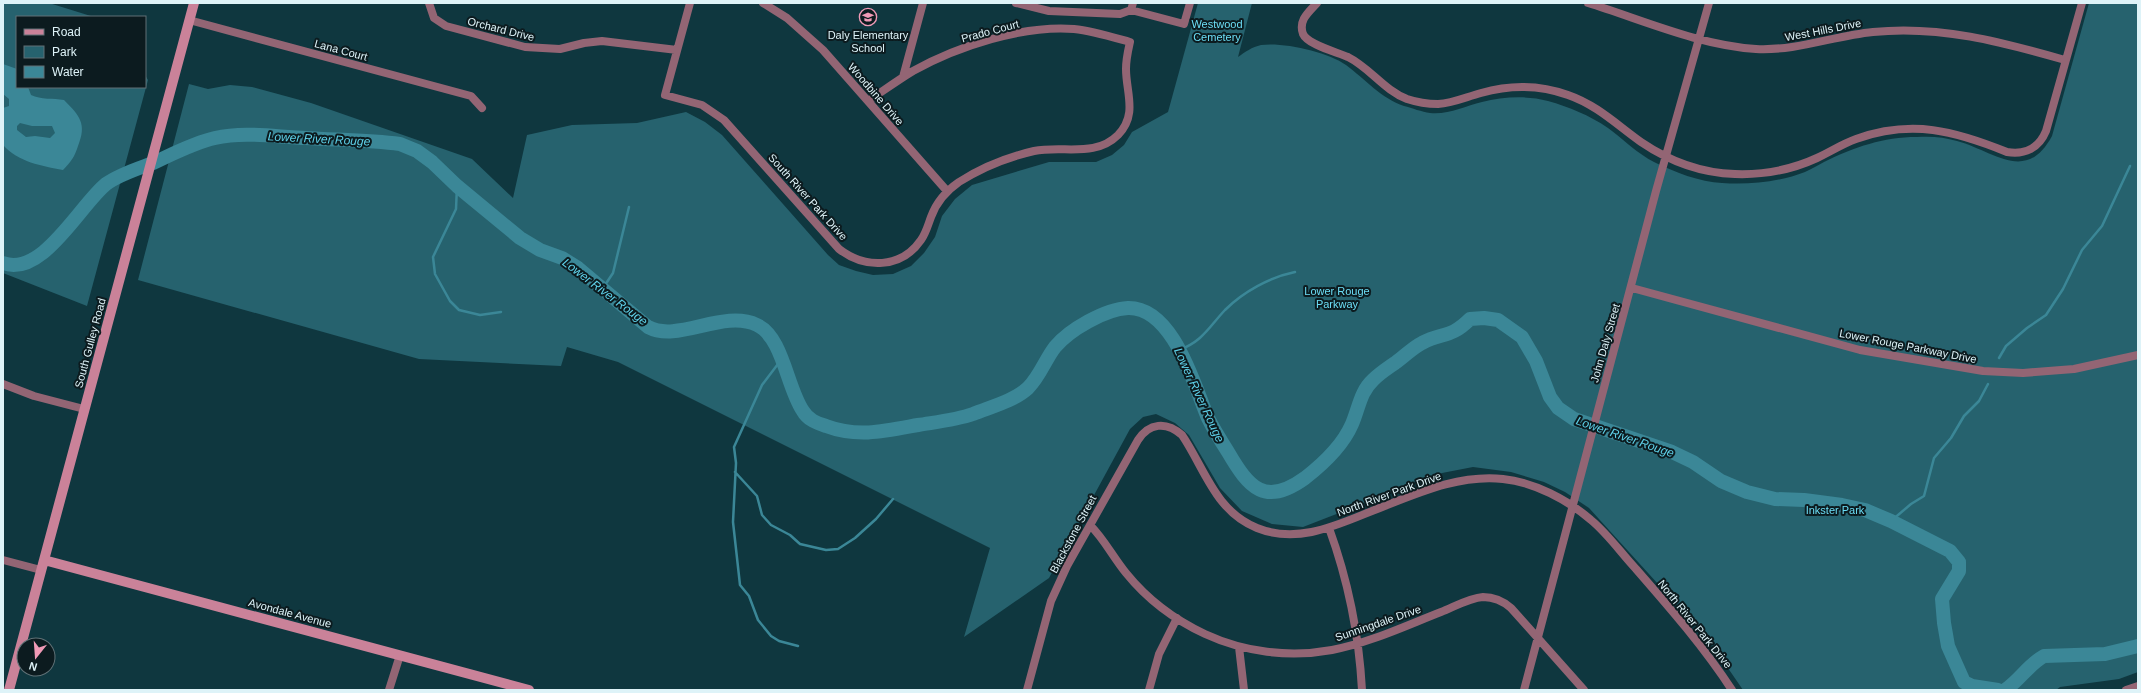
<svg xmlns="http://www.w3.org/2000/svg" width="2141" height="693" viewBox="0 0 2141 693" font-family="Helvetica,sans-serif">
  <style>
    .green { fill: #26626e }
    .water { fill: #3b8797; fill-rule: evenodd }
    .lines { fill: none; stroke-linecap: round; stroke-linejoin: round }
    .stream { stroke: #3b8797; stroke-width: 2.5 }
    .river { stroke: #3b8797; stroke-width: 14 }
    .street { stroke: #936574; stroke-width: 8 }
    .secondary { stroke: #ca8299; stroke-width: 10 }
    .labels { text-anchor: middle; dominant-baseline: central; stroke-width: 4; stroke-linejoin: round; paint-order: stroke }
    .park-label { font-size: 11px; fill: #6cdef6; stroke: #0c1b1f }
    .street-label { font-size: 11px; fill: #def3f8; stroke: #0c1b1f }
    .poi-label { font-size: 11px; fill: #def3f8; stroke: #0c1b1f }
    .water-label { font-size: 12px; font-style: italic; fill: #5fd1e9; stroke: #0c1b1f }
  </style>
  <rect width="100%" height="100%" fill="#0f373f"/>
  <path class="green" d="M3 3H49L94 17H17V87H145V75L148 80 87 306 3 273Z
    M1198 3H1252L1238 57C1245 52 1252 47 1261 45 1284 42 1328 52 1346 65 1365 79 1382 99 1404 106 1412 108 1422 112 1430 113 1448 115 1465 106 1482 102 1502 97 1527 95 1548 101 1569 107 1589 115 1608 128 1623 139 1638 154 1654 162 1674 172 1700 182 1722 183 1748 185 1780 182 1805 172 1812 169 1818 165 1824 162 1855 147 1883 137 1917 137 1931 136 1944 137 1957 141 1994 151 2026 184 2052 136L2089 3H2138V672L2119 679 2060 687 2056 690H1743L1708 639 1589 508 1565 492 1544 482 1511 472 1473 467 1442 473 1303 527 1272 524 1242 511 1220 488 1189 435 1175 423 1156 414 1143 417 1130 429 1049 578 964 637 990 548 618 362 567 347 561 366 419 359 138 280 189 84 208 89 230 85 252 87 311 103 472 159 513 198 527 135 572 125 637 123 686 112 705 122 722 135 828 255 839 265 856 271 873 275 893 274 911 266 924 253 935 237 942 216 955 199 972 185 1049 162H1096L1112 155 1124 145 1132 132 1168 112Z"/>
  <path class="water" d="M3 64 17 69V87H28L31 95C41 100 53 98 64 100 80 116 87 124 78 146 75 156 71 162 63 170 42 166 18 162 3 145V108L9 106V99L3 94ZM20 123 32 126H52L55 133 50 138 35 136 26 137 17 130V126Z"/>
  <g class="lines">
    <path class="stream" d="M457 186 456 209 433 257 435 274 450 301 459 310 480 315 501 312
      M603 288 613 273 629 207
      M1179 350C1203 341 1209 327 1225 310 1243 292 1270 277 1295 272
      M1999 358 2006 346 2027 328 2046 315 2063 289 2082 250 2102 226 2130 166
      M781 360 762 385 734 447 736 463 733 522 740 585 749 596 758 620 771 636 779 641 798 646
      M735 472 757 496 762 515 771 525 790 535 800 544 826 550 838 549 855 538 876 519 893 499
      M1891 521 1911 504 1924 496 1934 458 1951 438 1964 416 1979 401 1988 384
      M1963 690 1964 682"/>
    <path class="river" d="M3 263C42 278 80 205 106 184 120 174 137 169 153 163 173 154 193 143 215 138 244 131 276 137 306 138 337 140 369 140 400 144L417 151 432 162 457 186 520 238 540 250 562 258 578 268 648 327C678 343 723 309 757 325 783 337 787 388 803 411 808 420 817 423 826 426 858 438 886 431 918 425 936 422 956 420 973 414 990 407 1014 401 1028 388 1040 376 1045 360 1055 347 1069 330 1105 309 1128 308 1173 307 1194 385 1208 418 1214 430 1221 441 1228 452 1249 488 1265 507 1305 478 1323 464 1343 445 1352 424 1359 408 1360 392 1373 380 1380 373 1388 368 1395 363 1404 357 1412 348 1422 343 1442 332 1450 339 1470 319L1484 318 1498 320 1522 337 1536 361 1550 397 1558 408 1574 419 1672 452 1693 462 1721 481 1747 492 1775 499 1804 500 1842 505 1865 510 1891 521 1950 551 1959 562V571L1942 599 1944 623 1948 646 1964 682 1972 686 1998 690
      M2005 690C2020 680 2028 665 2044 656L2105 654 2138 646"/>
    <path class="street" d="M429 3 434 18 446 26 525 47 560 49 584 43 602 41 677 50
      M690 3 665 95 702 105 724 120 839 249C865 269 901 269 921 240 926 233 928 225 931 217 936 203 946 191 959 182 981 168 1008 157 1034 151 1063 145 1095 158 1118 135 1138 114 1126 93 1126 69 1126 59 1128 51 1130 42 1112 37 1093 31 1074 29 1023 25 958 46 913 71 898 80 883 91 868 101
      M763 3 787 18 823 50 947 191
      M1016 3 1049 11 1120 14 1131 10 1133 3
      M1317 3C1309 12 1298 20 1303 34 1308 45 1337 52 1348 57 1370 68 1384 90 1407 99 1416 102 1428 104 1438 104 1453 103 1466 97 1481 93 1509 85 1540 85 1568 95 1597 105 1617 125 1641 142 1669 161 1701 173 1735 174 1763 175 1791 170 1817 158 1830 152 1842 144 1856 139 1912 119 1955 131 2007 152 2025 155 2039 148 2046 131L2082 3
      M1588 3C1643 20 1698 45 1756 49 1797 51 1833 36 1873 32 1939 25 2002 42 2065 60
      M1131 10 1184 24 1190 3
      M189 20 471 96 482 108
      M903 77 923 3
      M1632 288 1860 350 1983 371 2023 373 2074 369 2138 355
      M3 384 34 396 84 409
      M1090 525C1104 539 1113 557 1126 573 1147 599 1175 620 1205 634 1244 652 1289 658 1332 650 1369 643 1405 626 1441 612 1454 607 1469 598 1483 597 1494 597 1503 601 1511 608L1584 690
      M1329 528C1348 580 1359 635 1362 690
      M3 560 41 570
      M1239 647 1244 690
      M389 690 400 655
      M1027 690 1051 601 1067 566 1138 440C1149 423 1166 421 1182 435 1205 469 1215 511 1257 528 1297 544 1335 526 1372 511 1414 495 1457 474 1503 479 1534 482 1568 500 1591 520 1608 534 1621 553 1636 569 1670 608 1704 647 1732 690
      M1149 690 1159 654 1177 618
      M1524 690 1656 191 1709 3
      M2126 690 2138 686"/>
    <path class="secondary" d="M44 560 529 690
      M9 690 194 3"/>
  </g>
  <defs>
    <symbol id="school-ring" viewBox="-11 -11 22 22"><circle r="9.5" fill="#0c1b1f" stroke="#f09ab6" stroke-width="1.5"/><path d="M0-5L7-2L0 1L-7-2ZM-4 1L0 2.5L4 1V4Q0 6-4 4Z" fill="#f09ab6"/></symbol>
  </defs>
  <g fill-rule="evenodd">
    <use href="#school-ring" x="858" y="7" width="20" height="20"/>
  </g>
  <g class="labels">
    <g class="park-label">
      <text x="1217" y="24">Westwood<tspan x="1217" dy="13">Cemetery</tspan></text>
      <text x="1337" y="291">Lower Rouge<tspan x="1337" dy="13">Parkway</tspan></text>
      <text x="1835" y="510">Inkster Park</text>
    </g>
    <g class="street-label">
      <text transform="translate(501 29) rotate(14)">Orchard Drive</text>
      <text transform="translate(1823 30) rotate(-11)">West Hills Drive</text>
      <text transform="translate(990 31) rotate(-15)">Prado Court</text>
      <text transform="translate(341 50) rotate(15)">Lana Court</text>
      <text transform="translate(876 94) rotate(49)">Woodbine Drive</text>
      <text transform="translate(808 197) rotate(48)">South River Park Drive</text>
      <text transform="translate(90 343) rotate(-75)">South Gulley Road</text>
      <text transform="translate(1605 343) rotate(-74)">John Daly Street</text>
      <text transform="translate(1908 346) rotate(11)">Lower Rouge Parkway Drive</text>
      <text transform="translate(1389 494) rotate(-20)">North River Park Drive</text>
      <text transform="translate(1073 534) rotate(-62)">Blackstone Street</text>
      <text transform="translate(290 613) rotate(15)">Avondale Avenue</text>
      <text transform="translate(1378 623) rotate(-19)">Sunningdale Drive</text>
      <text transform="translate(1695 624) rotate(51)">North River Park Drive</text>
    </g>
    <g class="poi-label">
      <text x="868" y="35">Daly Elementary<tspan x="868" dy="13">School</tspan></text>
    </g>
    <g class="water-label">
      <text transform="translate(319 139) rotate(3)">Lower River Rouge</text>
      <text transform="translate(605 292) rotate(37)">Lower River Rouge</text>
      <text transform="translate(1199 395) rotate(65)">Lower River Rouge</text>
      <text transform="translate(1625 437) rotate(19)">Lower River Rouge</text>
    </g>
  </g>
  <rect width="2141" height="693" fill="none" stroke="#def3f8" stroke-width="8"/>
  <rect x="16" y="16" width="130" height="72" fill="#0c1b1f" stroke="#607176"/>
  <rect x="24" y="29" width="20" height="6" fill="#ca8299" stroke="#607176"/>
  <text x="52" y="36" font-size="12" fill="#def3f8">Road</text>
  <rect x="24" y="46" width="20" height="12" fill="#26626e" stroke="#607176"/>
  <text x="52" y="56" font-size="12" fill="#def3f8">Park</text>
  <rect x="24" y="66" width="20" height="12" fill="#3b8797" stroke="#607176"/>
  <text x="52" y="76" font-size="12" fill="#def3f8">Water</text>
  <g transform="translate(36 657) rotate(197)"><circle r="19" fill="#0c1b1f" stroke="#607176"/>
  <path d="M0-3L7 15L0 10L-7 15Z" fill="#f09ab6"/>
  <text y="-6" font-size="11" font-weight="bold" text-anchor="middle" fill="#def3f8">N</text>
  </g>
</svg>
